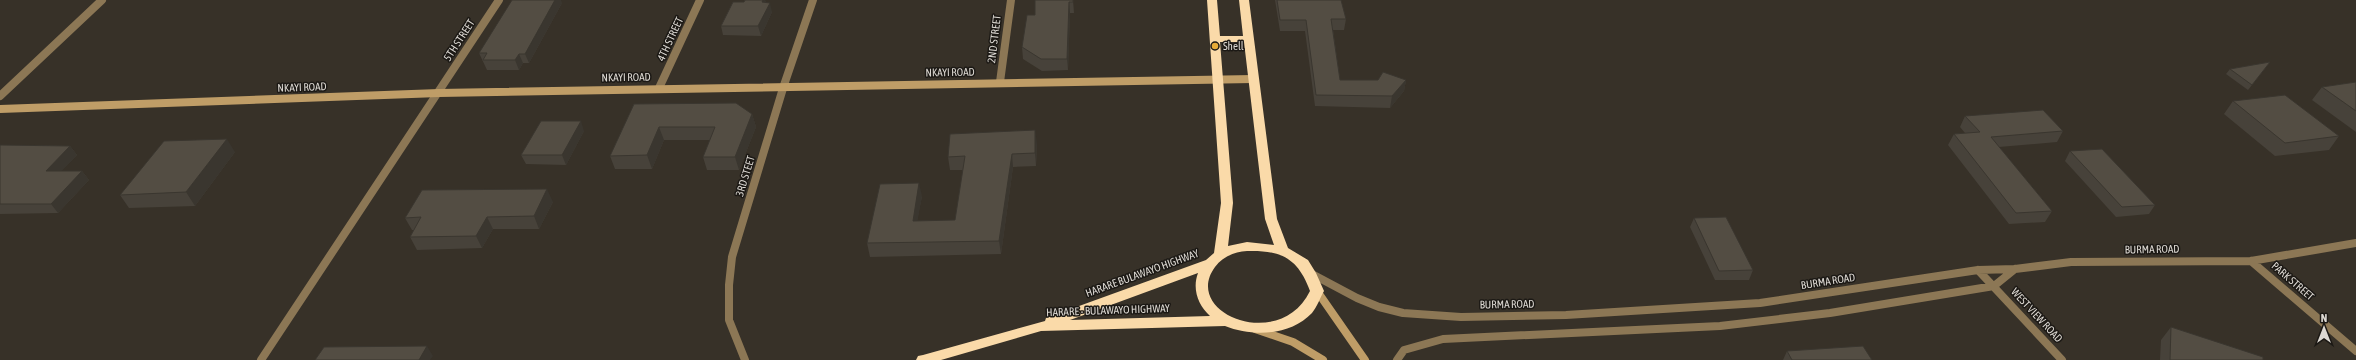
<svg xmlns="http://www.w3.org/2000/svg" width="2356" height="360" viewBox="0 0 2356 360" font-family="'Asap Condensed',sans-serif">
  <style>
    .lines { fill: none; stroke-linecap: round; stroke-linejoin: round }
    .street { stroke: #8c7755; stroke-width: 8 }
    .secondary { stroke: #bf9d67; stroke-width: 8 }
    .highway { fill: #fadaa9; fill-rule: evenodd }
    .wall { fill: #47423a }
    .shaded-wall { fill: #3a362f }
    .building { fill: #534d43; stroke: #3a362f }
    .poi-dot { fill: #e8ab37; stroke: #1c1915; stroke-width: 1.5 }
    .labels { text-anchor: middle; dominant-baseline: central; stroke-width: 3; stroke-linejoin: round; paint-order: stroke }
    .street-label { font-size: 11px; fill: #ddd9d3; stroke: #1c1915 }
    .poi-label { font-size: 11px; fill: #ddd9d3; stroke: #1c1915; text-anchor: start }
  </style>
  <rect width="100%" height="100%" fill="#373128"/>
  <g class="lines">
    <path class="street" d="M1000 82 1011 0
      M659 88 700 0
      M0 96 102 0
      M2251 261 2356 351
      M1978 270 2062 360
      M1310 273 1357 298 1379 307 1403 313 1461 317 1566 315 1760 303 1978 270 2015 269 2071 262 2251 261 2356 243
      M261 360 499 0
      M745 360 729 320V285L732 257 784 85 813 0
      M1397 360 1404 350 1443 339 1720 326 1830 313 1994 286 2015 269"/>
    <path class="secondary" d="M0 109 439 93 1253 79
      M1317 291 1365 360
      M1255 329 1293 342 1323 360"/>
    <path class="highway" d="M1207 0H1217L1220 36H1243L1239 0H1249L1277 219 1288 248 1308 260 1316 273 1324 291C1320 298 1317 307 1312 313 1290 336 1253 337 1225 326L1041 331 941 360H916L918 356 923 355 1045 321 1046 318 1206 260 1214 253 1221 203ZM1220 42H1244L1265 219 1274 245 1247 242 1228 246 1233 203ZM1247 251C1281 250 1298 258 1310 291 1280 353 1181 313 1215 267 1222 257 1234 252 1247 251ZM1198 273C1192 289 1198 305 1210 316L1070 320Z"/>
  </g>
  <path class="wall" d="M745 0H765L766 3 772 12 761 36 723 35 721 26 744 2Z
    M1035 0H1073L1074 13H1070L1068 70 1042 71 1023 59 1022 47 1035 15Z
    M1275 0H1341L1346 19 1344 30H1333L1340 80H1406L1404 91 1390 108 1315 106 1305 31H1280Z
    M562 3 529 63H523L519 70H487L479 53Z
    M2270 62 2248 90 2226 74 2230 69Z
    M2356 82V132L2312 100 2322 87Z
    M2233 101 2339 136 2329 150 2275 156 2224 114Z
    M634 104 752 114 756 127 739 170H707L703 157 710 140H664L652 169H615L610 156Z
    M1965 116 2063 131 2057 142 1999 147 2052 211 2045 222 2009 224 1948 145 1954 134 1965 133 1960 127Z
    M584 131 566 165 526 164 521 155Z
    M1037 143 1036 166 1013 167 1001 254 870 257 867 243 922 196 917 221 955 220 963 170H950L948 157Z
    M0 145 70 146 77 155 61 171H82L89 180 58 213 0 214Z
    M2070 151 2155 205 2149 214 2116 217 2065 161Z
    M235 152 195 206 129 208 120 195Z
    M553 202 539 229H493L482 248 417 250 410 237 414 230H412L405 218Z
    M1694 218 1753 270 1749 280H1715L1690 227Z
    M2171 327 2263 360H2160L2161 340Z
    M1787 351 1872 360H1783Z"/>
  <path class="shaded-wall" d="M555 0H561L562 3 529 63 525 54Z
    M763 0H765L767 6 762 2Z
    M1069 2 1070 13 1068 70 1067 59Z
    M770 3 772 12 761 36 758 26Z
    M519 54 523 63 519 70 515 60Z
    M1406 80 1404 91 1390 108 1392 96Z
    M752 114 756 127 739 170 735 157Z
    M581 121 584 131 566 165 562 155Z
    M659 127 664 140 652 169 647 155Z
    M1035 130 1037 143 1036 166 1035 153Z
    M227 139 235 152 195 206 186 192Z
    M70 146 77 155 53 180 46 171Z
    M1012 154 1013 167 1001 254 999 241Z
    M82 171 89 180 58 213 51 204Z
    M919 183 922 196 915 234 913 221Z
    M547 189 553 202 539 229 534 216Z
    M487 217 493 229 482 248 476 236Z
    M427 346 433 356 430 360H419Z"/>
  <path class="building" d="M512 0H555L525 54H519L515 60H483L487 53H479Z
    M745 0H763L762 2 770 3 758 26H721L733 2H744Z
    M1035 0H1073V2H1069L1067 59H1041L1022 47 1027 15H1035Z
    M1277 0H1341L1346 19H1331L1340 80H1378L1383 72 1406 80 1392 96 1316 95 1306 20H1280Z
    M2270 62 2252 85 2230 69Z
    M2356 82V111L2322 87Z
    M2285 95 2339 136 2285 143 2233 101Z
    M736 103 752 114 735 157H703L715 127H659L647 155 610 156 634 104Z
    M2043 110 2063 131 1991 137 2052 211 2016 213 1954 134 1980 132 1965 116Z
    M541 121H581L562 155H521Z
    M1035 130V153L1012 154 999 241 867 243 880 184 919 183 913 221 955 220 965 156 948 157 950 134Z
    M227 139 186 192 120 195 164 141Z
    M0 145 70 146 46 171H82L51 204H0Z
    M2102 149 2155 205 2122 207 2070 151Z
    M547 189 534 216 487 217 476 236 410 237 421 217 405 218 422 190Z
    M1726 217 1753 270 1719 271 1694 218Z
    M2171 327 2263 357V360H2170Z
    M427 346 419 360H315L324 347Z
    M1863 346 1872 360H1792L1787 351Z"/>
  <circle class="poi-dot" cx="1215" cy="46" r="4"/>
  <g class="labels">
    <g class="street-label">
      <text transform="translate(670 39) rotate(-65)">4TH STREET</text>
      <text transform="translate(994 39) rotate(-83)">2ND STREET</text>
      <text transform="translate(459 40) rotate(-57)">5TH STREET</text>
      <text transform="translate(950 72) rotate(-1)">NKAYI ROAD</text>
      <text transform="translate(626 77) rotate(-1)">NKAYI ROAD</text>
      <text transform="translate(302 87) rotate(-2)">NKAYI ROAD</text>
      <text transform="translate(745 176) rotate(-73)">3RD STEET</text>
      <text transform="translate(2152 249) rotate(-1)">BURMA ROAD</text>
      <text transform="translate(1142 273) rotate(-20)">HARARE BULAWAYO HIGHWAY</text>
      <text transform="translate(1828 281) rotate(-9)">BURMA ROAD</text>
      <text transform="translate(2293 281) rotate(41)">PARK STREET</text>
      <text transform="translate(1507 304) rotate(-1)">BURMA ROAD</text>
      <text transform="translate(1108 310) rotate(-2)">HARARE - BULAWAYO HIGHWAY</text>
      <text transform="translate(2037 315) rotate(47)">WEST VIEW ROAD</text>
    </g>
    <g class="poi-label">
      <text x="1223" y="46">Shell</text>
    </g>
  </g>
  <g transform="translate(2324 328)" stroke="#1c1915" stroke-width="3" paint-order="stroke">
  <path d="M0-3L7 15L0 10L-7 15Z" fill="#ddd9d3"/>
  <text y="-6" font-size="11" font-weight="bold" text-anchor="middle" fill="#ddd9d3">N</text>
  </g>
</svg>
